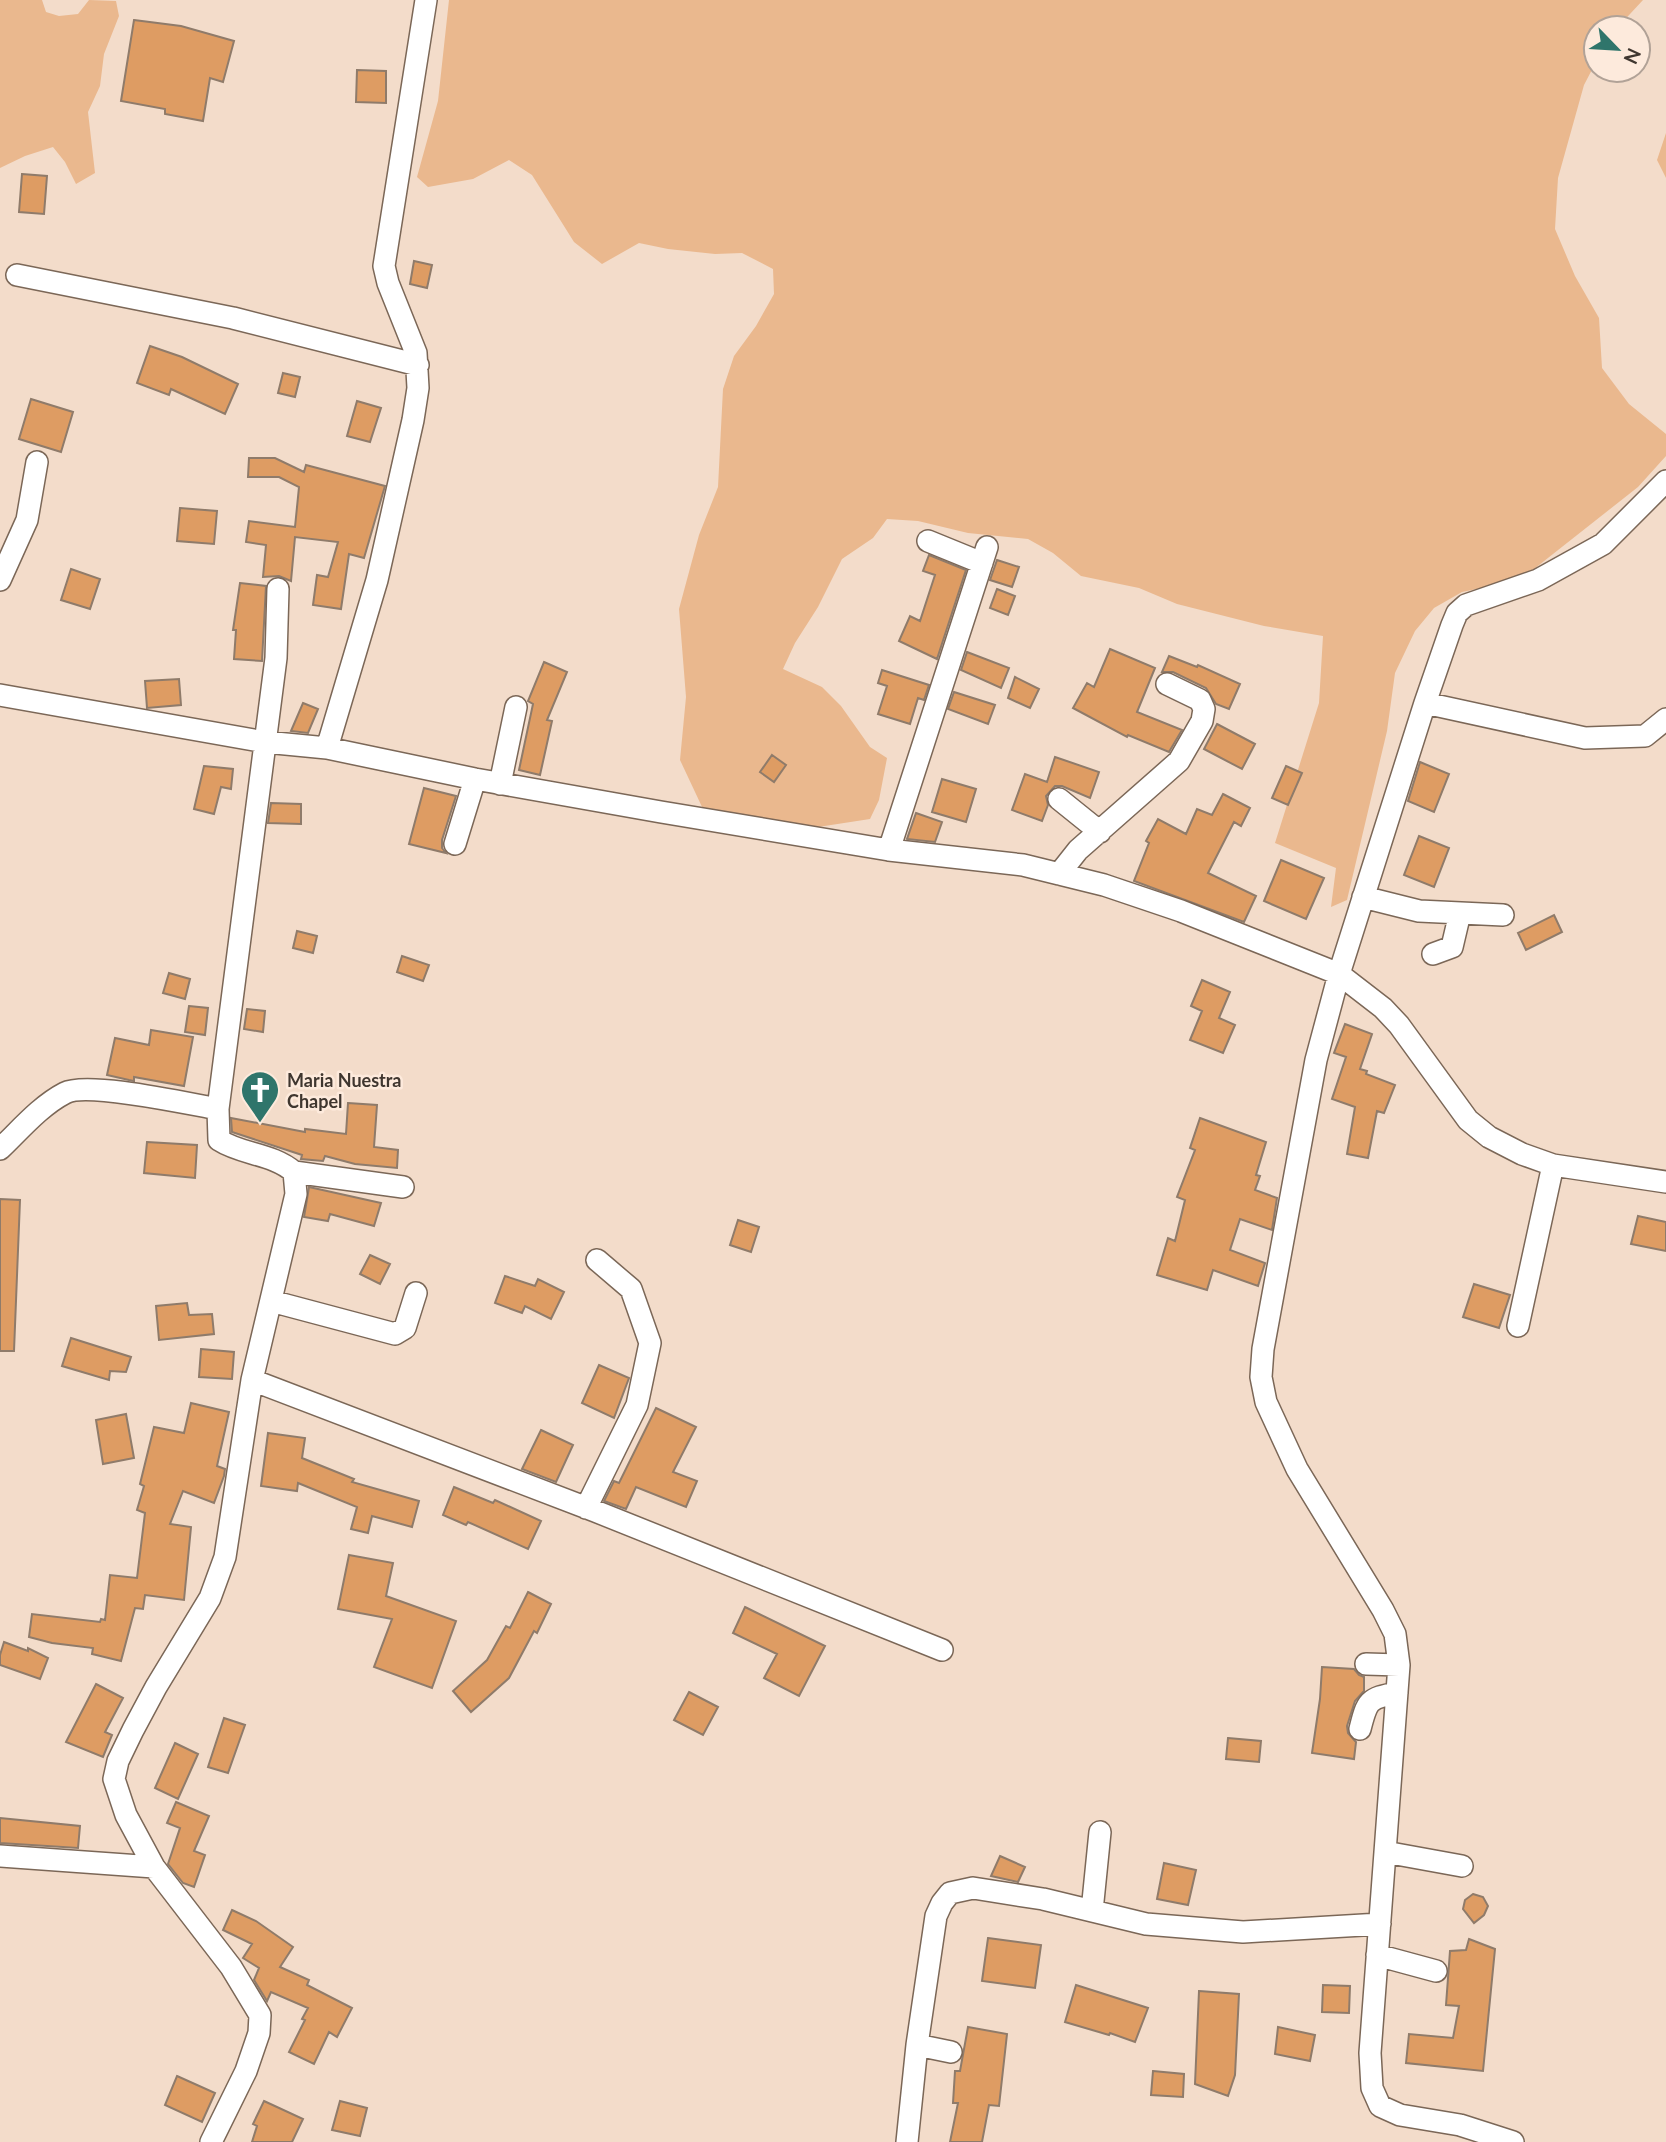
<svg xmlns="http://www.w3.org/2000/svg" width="1666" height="2142" viewBox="0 0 1666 2142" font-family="Lato,sans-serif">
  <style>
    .green { fill: #eab88e }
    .building { fill: #de9c63; stroke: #8f7b6a; stroke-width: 2 }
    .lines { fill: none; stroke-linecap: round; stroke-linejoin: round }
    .minor-casing { stroke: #7b6757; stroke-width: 24 }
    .minor { stroke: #fff; stroke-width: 21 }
    .labels { text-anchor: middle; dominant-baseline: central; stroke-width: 5; stroke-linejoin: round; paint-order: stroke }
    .poi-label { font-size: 18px; font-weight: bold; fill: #3f362f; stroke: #fdeadc; text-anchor: start }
  </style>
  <rect width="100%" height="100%" fill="#f3dcca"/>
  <path class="green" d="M0 0H42L46 12 59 16 78 14 89 0 116 1 119 16 104 54 100 86 88 112 95 173 76 184 65 162 53 147 25 156 0 168Z
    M449 0H1643L1617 28H1596V62L1584 85 1558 178 1555 229 1575 276 1599 318 1602 368 1629 404 1666 434V456L1638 487 1534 569 1491 586 1462 592 1434 608 1415 631 1395 673 1387 731 1347 900 1331 907 1336 868 1275 843 1319 703 1323 636 1264 626 1177 604 1139 588 1081 576 1053 553 1028 539 968 533 918 521 887 519 873 538 842 559 818 607 795 643 783 669 822 687 841 706 870 747 887 758 879 800 870 819 805 829 703 809 680 760 686 697 679 609 699 535 718 487 723 389 734 356 756 326 774 294 773 269 742 253 715 254 668 249 639 243 602 264 574 242 532 175 509 160 473 179 428 187 417 177 438 101Z
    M1666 133V178L1657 160Z"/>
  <path class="building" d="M134 20 181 26 234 41 223 82 210 78 203 121 165 114V109L121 101Z
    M357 70 386 71V103L356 102Z
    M22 174 47 176 44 214 19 212Z
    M414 261 432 265 427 288 410 284Z
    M150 346 182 357 238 384 225 414 171 389 169 395 137 383Z
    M283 373 300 377 295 397 278 393Z
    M31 399 73 412 61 452 19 439Z
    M357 401 381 408 370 442 347 436Z
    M249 458H275L304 472 306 465 385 486 364 558 349 554 341 609 313 605 317 575 328 577 338 542 295 537 291 581 279 576 263 577 266 545 246 542 249 521 295 527 299 487 279 477H248Z
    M180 508 217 511 214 544 177 541Z
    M929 555 966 570 937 659 899 641 910 616 920 621 935 575 923 571Z
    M997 560 1019 567 1012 587 990 580Z
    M71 569 100 579 90 609 61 600Z
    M240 583 266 586 262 661 234 659 236 630H233Z
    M997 589 1015 596 1008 615 990 608Z
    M1110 649 1155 668 1137 712 1182 730 1169 752 1128 735 1127 737 1073 708 1087 683 1094 687Z
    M967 652 1009 668 1001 688 961 670Z
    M1169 656 1197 667 1198 665 1240 684 1229 709 1216 704 1206 688 1173 672H1162Z
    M544 662 567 672 547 720 552 721 540 775 519 770 533 704 528 701Z
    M882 670 929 685 924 700 918 698 910 724 878 714 887 686 878 683Z
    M1015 677 1039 689 1030 708 1008 698Z
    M179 679 181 705 147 708 145 681Z
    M954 692 995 705 988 724 948 709Z
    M303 703 318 709 308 733 291 731Z
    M1217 724 1255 744 1242 769 1204 749Z
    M772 755 786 765 774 782 760 772Z
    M1055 757 1099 772 1090 798 1062 786H1055L1046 796 1048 805 1042 821 1012 810 1025 774 1047 782Z
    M1420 762 1449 774 1434 812 1408 801Z
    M204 766 233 769 231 789 221 787 214 814 194 809Z
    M1286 766 1302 773 1288 805 1272 798Z
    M942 779 976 789 966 822 932 812Z
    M424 788 456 796 442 840V848L446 853 409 844Z
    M1223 794 1250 808 1241 826 1234 822 1208 873 1256 896 1244 922 1134 881 1149 843 1146 841 1158 819 1186 834 1197 809 1212 815Z
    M271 803 301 804V824L268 823Z
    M916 813 942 822 935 842 907 839Z
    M1419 836 1449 848 1434 887 1404 875Z
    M1281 860 1324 878 1306 919 1264 901Z
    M1554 915 1562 932 1526 950 1518 933Z
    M297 931 317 936 313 953 293 948Z
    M402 956 429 965 423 981 397 972Z
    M169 973 190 979 185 999 163 993Z
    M1202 980 1230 992 1219 1018 1235 1025 1223 1053 1190 1040 1202 1011 1191 1006Z
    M189 1006 208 1008 205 1035 185 1032Z
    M247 1009 265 1011 263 1032 244 1029Z
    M1345 1024 1372 1034 1360 1069 1367 1071 1366 1074 1395 1085 1384 1113 1377 1111 1368 1158 1347 1154 1355 1107 1332 1099 1346 1057 1334 1053Z
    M151 1030 193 1037 184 1086 134 1077V1081L129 1080 107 1075 115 1038 149 1045Z
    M348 1103 377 1105 374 1147 398 1150 397 1168 355 1164 325 1156 323 1161 301 1159 302 1155 232 1132 231 1118 305 1132V1129L346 1134Z
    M1200 1118 1266 1142 1256 1175 1260 1176 1255 1190 1277 1198 1272 1230 1240 1219 1230 1250 1265 1263 1258 1286 1213 1270 1207 1290 1157 1275 1168 1238 1175 1241 1185 1200 1177 1197 1195 1150 1190 1148Z
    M147 1142 197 1145 195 1178 144 1173Z
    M309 1187 381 1203 374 1226 330 1214 328 1221 304 1217Z
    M0 1199 20 1200 14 1351H0Z
    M1638 1216 1666 1222V1251L1631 1244Z
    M738 1220 759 1227 751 1252 730 1245Z
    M370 1255 390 1264 380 1284 360 1274Z
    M505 1276 535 1286 538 1279 564 1292 551 1319 525 1306 522 1313 495 1303Z
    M1474 1284 1510 1295 1499 1328 1463 1317Z
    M187 1303 189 1315 212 1314 214 1334 159 1340 156 1306Z
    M71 1338 131 1357 126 1372 110 1371 109 1380 62 1366Z
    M201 1349 234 1352 232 1379 199 1377Z
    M599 1365 629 1378 614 1418 582 1403Z
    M191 1403 229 1412 217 1466 225 1469 224 1476 214 1503 183 1491 170 1524 191 1527 184 1600 145 1595 143 1609 135 1608 121 1661 92 1654 93 1648 52 1643 29 1637 32 1614 100 1622 101 1619 105 1620 110 1575 137 1578 145 1513 137 1510 144 1486 140 1484 154 1427 184 1433Z
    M656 1408 696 1427 673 1472 697 1481 686 1507 636 1487 626 1509 604 1501 614 1481 619 1483Z
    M126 1414 134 1458 103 1464 96 1420Z
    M541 1430 573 1445 556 1482 522 1469Z
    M268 1433 305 1438 302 1458 354 1479 352 1482 419 1501 412 1527 372 1516 368 1533 351 1529 357 1507 298 1483 297 1491 261 1486Z
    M454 1487 493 1503 495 1500 541 1521 528 1549 468 1522 466 1525 443 1515Z
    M349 1555 393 1563 386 1596 456 1621 432 1688 374 1667 392 1619 338 1609Z
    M528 1592 551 1604 537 1633 534 1631 509 1678 471 1712 453 1691 487 1660 506 1626 510 1628Z
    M745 1607 825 1646 799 1696 764 1678 777 1654 733 1633Z
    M4 1642 28 1651V1648L48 1658 40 1679 0 1665V1655Z
    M1322 1667 1354 1669 1359 1675 1364 1677V1691L1355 1701 1347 1726 1348 1733 1356 1742 1354 1759 1312 1753 1320 1699Z
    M96 1684 123 1698 105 1732 112 1735 103 1757 66 1742Z
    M689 1692 718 1707 703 1735 674 1720Z
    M224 1718 245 1725 228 1773 208 1767Z
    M1228 1738 1261 1741 1259 1762 1226 1759Z
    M175 1743 198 1754 178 1799 155 1788Z
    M176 1802 209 1816 194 1851 205 1855 194 1887 183 1883 168 1864 180 1828 167 1823Z
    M0 1818 80 1826 78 1848 0 1843Z
    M1000 1856 1025 1867 1018 1882 991 1876Z
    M1164 1863 1196 1870 1188 1905 1157 1899Z
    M1473 1894 1483 1897 1488 1906 1484 1915 1474 1923 1463 1909 1465 1900Z
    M232 1910 256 1921 293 1947 280 1967 309 1980 307 1985 352 2008 337 2037 329 2032 314 2064 289 2052 305 2020 302 2019 308 2008 271 1992 267 2001 254 1980 259 1968 243 1958 252 1944 223 1930Z
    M988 1938 1041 1945 1035 1988 982 1981Z
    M1469 1939 1495 1949 1483 2071 1406 2063 1409 2034 1453 2038 1459 2006 1446 2005 1450 1951 1466 1950Z
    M1076 1985 1148 2008 1135 2042 1110 2033 1109 2035 1065 2022Z
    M1323 1985 1350 1986 1349 2013 1322 2012Z
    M1199 1991 1239 1994 1235 2075 1228 2096 1195 2084Z
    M968 2027 1007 2034 999 2106 989 2105 982 2142H950L958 2103H953L955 2071H960Z
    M1278 2027 1315 2035 1310 2061 1275 2054Z
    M1153 2071 1184 2074 1183 2097 1151 2095Z
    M177 2076 215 2093 202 2122 165 2105Z
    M264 2101 303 2119 292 2142H252L257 2126 253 2124Z
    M340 2101 367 2108 360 2136 332 2130Z"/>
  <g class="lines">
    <defs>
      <path id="minor" d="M17 275 233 318 418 365
        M928 541 982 563
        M0 580 27 520 37 462
        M0 695 265 742 327 748 475 779 661 812 889 850 1023 865 1104 885 1181 911 1339 974 1383 1008 1399 1025 1468 1120 1489 1137 1522 1154 1553 1165 1666 1182
        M1425 703 1452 625 1457 613 1466 605 1538 580 1603 544 1666 481
        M327 748 377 580 413 420 418 388 416 353 388 283 384 266 426 0
        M500 784 516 707
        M1059 799 1100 832
        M455 844 475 779
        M889 850 987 547
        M1059 874 1078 850 1179 761 1202 721 1204 709 1200 700 1167 684
        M1363 897 1419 911 1503 915
        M1433 954 1452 947 1460 913
        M0 1149C20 1130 40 1106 65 1093 87 1081 189 1104 218 1109
        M294 1172 403 1187
        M271 1301 395 1334 405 1328 416 1293
        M1518 1326 1553 1165
        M252 1380 595 1511 942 1650
        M586 1508 637 1405 650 1343 631 1289 597 1260
        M1366 1664 1399 1665
        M1360 1729C1367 1701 1368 1698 1397 1693
        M1385 1852 1462 1866
        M0 1856 154 1867
        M1092 1911 1100 1832
        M1377 1955 1436 1971
        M917 2045 951 2052
        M211 2142 246 2071 259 2033 260 2015 231 1967 154 1867 126 1815 114 1779 118 1761 133 1730 156 1687 210 1598 225 1557 252 1380 296 1194 294 1172C272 1153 242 1155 219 1140L218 1109 276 658 278 589
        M907 2142 917 2045 936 1916 942 1903 950 1893 973 1888 1043 1899 1146 1924 1243 1932 1380 1924
        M1513 2142 1460 2125 1400 2115 1380 2106 1372 2088 1370 2053 1399 1665 1395 1634 1383 1610 1297 1469 1266 1402 1261 1377 1263 1349 1316 1060 1339 974 1425 703 1585 738 1645 736 1666 719"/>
    </defs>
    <use href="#minor" class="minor-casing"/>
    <use href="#minor" class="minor"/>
  </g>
  <defs>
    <symbol id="church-pin" viewBox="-11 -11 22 30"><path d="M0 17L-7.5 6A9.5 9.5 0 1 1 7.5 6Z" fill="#2f756b" stroke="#fdeadc"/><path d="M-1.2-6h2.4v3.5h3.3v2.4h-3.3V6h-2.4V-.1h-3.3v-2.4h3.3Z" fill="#fff"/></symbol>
  </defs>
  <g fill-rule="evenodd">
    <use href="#church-pin" x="238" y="1068" width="44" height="60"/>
  </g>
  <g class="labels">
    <g class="poi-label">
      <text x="287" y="1080">Maria Nuestra<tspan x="287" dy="21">Chapel</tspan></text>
    </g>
  </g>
  <g transform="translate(1617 49) rotate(115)"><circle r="33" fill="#fdeadc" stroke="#b1a297" stroke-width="2"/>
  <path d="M0-5L12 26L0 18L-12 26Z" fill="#2f756b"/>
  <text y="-10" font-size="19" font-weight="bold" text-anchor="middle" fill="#3f362f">N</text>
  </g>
</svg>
